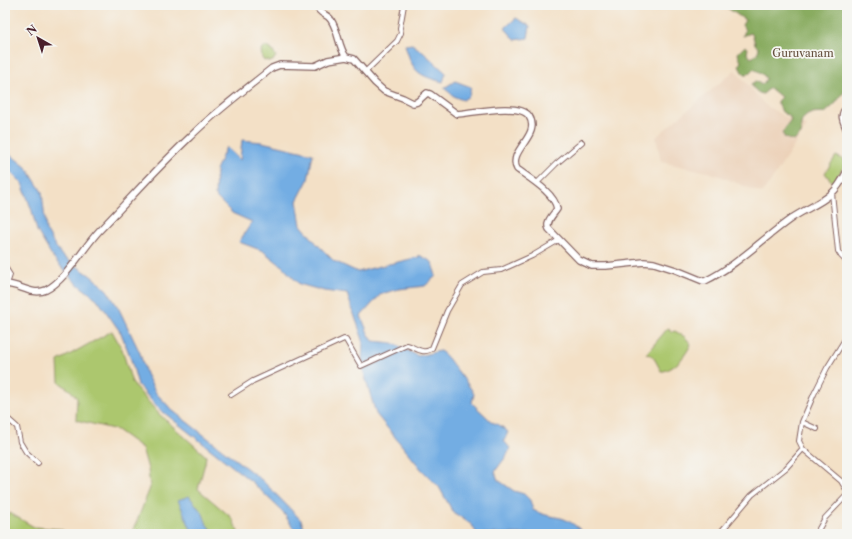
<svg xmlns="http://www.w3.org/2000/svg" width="852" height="539" viewBox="0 0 852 539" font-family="'Libre Caslon Text',serif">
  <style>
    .built { fill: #ecd2b9 }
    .green { fill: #acc76e; stroke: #7b734c }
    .forest { fill: #89ac61; stroke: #6a6646 }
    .water { fill: #73ade3; stroke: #5e6687 }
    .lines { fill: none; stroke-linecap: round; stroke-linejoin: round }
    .street-casing { stroke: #856361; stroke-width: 6 }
    .secondary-casing { stroke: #856361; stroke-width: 8 }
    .street { stroke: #fff; stroke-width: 4 }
    .secondary { stroke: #fff; stroke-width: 5.5 }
    .labels { text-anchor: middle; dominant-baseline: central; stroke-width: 3.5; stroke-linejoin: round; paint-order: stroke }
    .park-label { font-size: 11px; fill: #67513f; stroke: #f6f6f2 }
  </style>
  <rect width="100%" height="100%" fill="#f6f6f2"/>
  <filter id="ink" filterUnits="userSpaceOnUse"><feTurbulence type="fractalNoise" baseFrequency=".025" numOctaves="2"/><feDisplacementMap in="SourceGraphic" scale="8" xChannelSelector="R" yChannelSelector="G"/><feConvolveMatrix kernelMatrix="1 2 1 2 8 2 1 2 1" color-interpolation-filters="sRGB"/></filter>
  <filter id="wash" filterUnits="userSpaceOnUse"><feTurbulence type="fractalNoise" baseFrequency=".012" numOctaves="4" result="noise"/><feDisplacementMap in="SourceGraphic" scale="16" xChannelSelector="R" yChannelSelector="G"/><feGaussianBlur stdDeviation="0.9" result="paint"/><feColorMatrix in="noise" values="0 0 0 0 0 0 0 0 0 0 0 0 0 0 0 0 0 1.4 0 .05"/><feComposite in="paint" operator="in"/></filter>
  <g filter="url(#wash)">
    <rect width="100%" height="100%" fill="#f3e0c6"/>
    <path class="built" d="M735 70 765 105 787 118 807 126 770 183 761 193 712 173 661 162 656 137Z"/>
    <path class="green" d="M267 47 271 49 276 56 273 61H272L270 62 267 60 264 61 262 58 261 50 263 48Z
      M836 156 845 160 844 166 833 183 825 173Z
      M668 328 670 329V330L671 332 675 331 685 337 691 344C686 355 676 368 664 371H661L654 358 651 355 646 354Z
      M112 331 122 349 132 383 159 414 206 456 205 463 198 489 232 518 239 534H129L133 531 150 488 148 469 142 448 117 430 76 420 77 398 71 391 59 382 58 361Z
      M10 513 34 527 60 529 69 534H5V518Z"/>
    <path class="forest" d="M723 5H847V88L835 104 825 113C817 111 803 113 801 124 800 128 802 130 801 134L794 141 785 138 782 133 791 120 789 116 782 112 777 101 781 97 770 88 763 94C758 94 753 88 751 84L756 81 761 84H763L766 79C764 74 758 71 753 69L747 75H745L742 72 739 66 741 61 739 58 738 53 745 46 748 48 747 53 751 58 756 55 759 49 755 44 753 36 751 33 743 36 745 30 742 25 745 20Z"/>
    <path class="water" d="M516 18 530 26 528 38 515 40 505 28Z
      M412 44 424 53 446 73 443 82C416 75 413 71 405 45Z
      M455 81 471 87 469 96 463 100 455 97 444 88Z
      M242 140 262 142 313 154 308 180 297 201 301 225 317 244 334 261 358 272C378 266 399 262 419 257V255L432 262 436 276 425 286 399 289 381 294 361 316 368 333 373 341 393 343 418 356 440 351C448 356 451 363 457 370 463 378 469 385 474 394L472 403 492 422 501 426 508 432 504 441 510 448C507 458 500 463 495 472L498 480 514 491 524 494 530 500 533 510C543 515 550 516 561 518 569 520 579 528 585 534H477L472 525 453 512 439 487 422 470 376 414 362 366 363 340 347 294 324 291 299 284 282 266 263 251 239 242 252 222 232 213 215 196 216 170 226 147 240 160Z
      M5 150 27 168 42 192 46 230 54 244 62 256 91 276 107 290 119 309 140 353 146 374 156 393 173 411 263 481 301 520 306 534H297L283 512 252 482 158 408 138 385 130 356 121 333 97 299 76 283 54 259 37 231 32 211 22 183 5 166Z
      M189 496 203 514 207 525 215 534H193L178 500Z"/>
  </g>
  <g filter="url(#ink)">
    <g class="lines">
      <defs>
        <path id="street" d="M365 72 397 41 401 33 400 28 404 5
          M537 183 556 164 582 142
          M832 193 838 251 841 256 847 262
          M5 267 10 275 7 284
          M847 336 827 368 814 394 802 422 799 441 803 449 841 481 847 491V500
          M231 395 253 381 344 339 346 340 361 366 407 345C415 347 424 356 432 348L447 311 462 285 483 272 501 270 532 256 559 240
          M5 413 8 419 17 427 20 442 26 452 38 463
          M802 422 817 429
          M719 534 752 495 786 468 803 449
          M816 534 825 518 846 496"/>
        <path id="secondary" d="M316 5C320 16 327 13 331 20 339 32 338 46 346 57
          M847 107C839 115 843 121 847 130
          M5 284C19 284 32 296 46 290 66 280 83 248 99 231 129 200 158 167 190 137 214 113 241 93 267 72L272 68 280 65 315 66 328 60 346 57 354 59 375 83 384 91 403 98 413 103 417 102 427 93 430 94 457 114C472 113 520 102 529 116 542 136 507 150 517 169 529 178 555 193 557 209 553 215 545 222 549 229L579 260 592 266H606L644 262 654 263 676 270 703 281H705C738 265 763 238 792 218 805 209 820 204 831 194 838 188 843 179 847 171"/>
      </defs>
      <use href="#street" class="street-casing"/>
      <use href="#secondary" class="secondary-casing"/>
      <use href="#street" class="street"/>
      <use href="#secondary" class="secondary"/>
    </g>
  </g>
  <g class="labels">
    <g class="park-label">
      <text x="803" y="53">Guruvanam</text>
    </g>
  </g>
  <rect width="852" height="539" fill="none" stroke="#f6f6f2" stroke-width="20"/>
  <g transform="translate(38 38) rotate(321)" stroke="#f6f6f2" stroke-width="3" paint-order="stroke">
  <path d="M0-3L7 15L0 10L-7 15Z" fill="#4a1f2b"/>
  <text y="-6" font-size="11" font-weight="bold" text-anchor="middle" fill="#4a1f2b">N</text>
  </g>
</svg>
